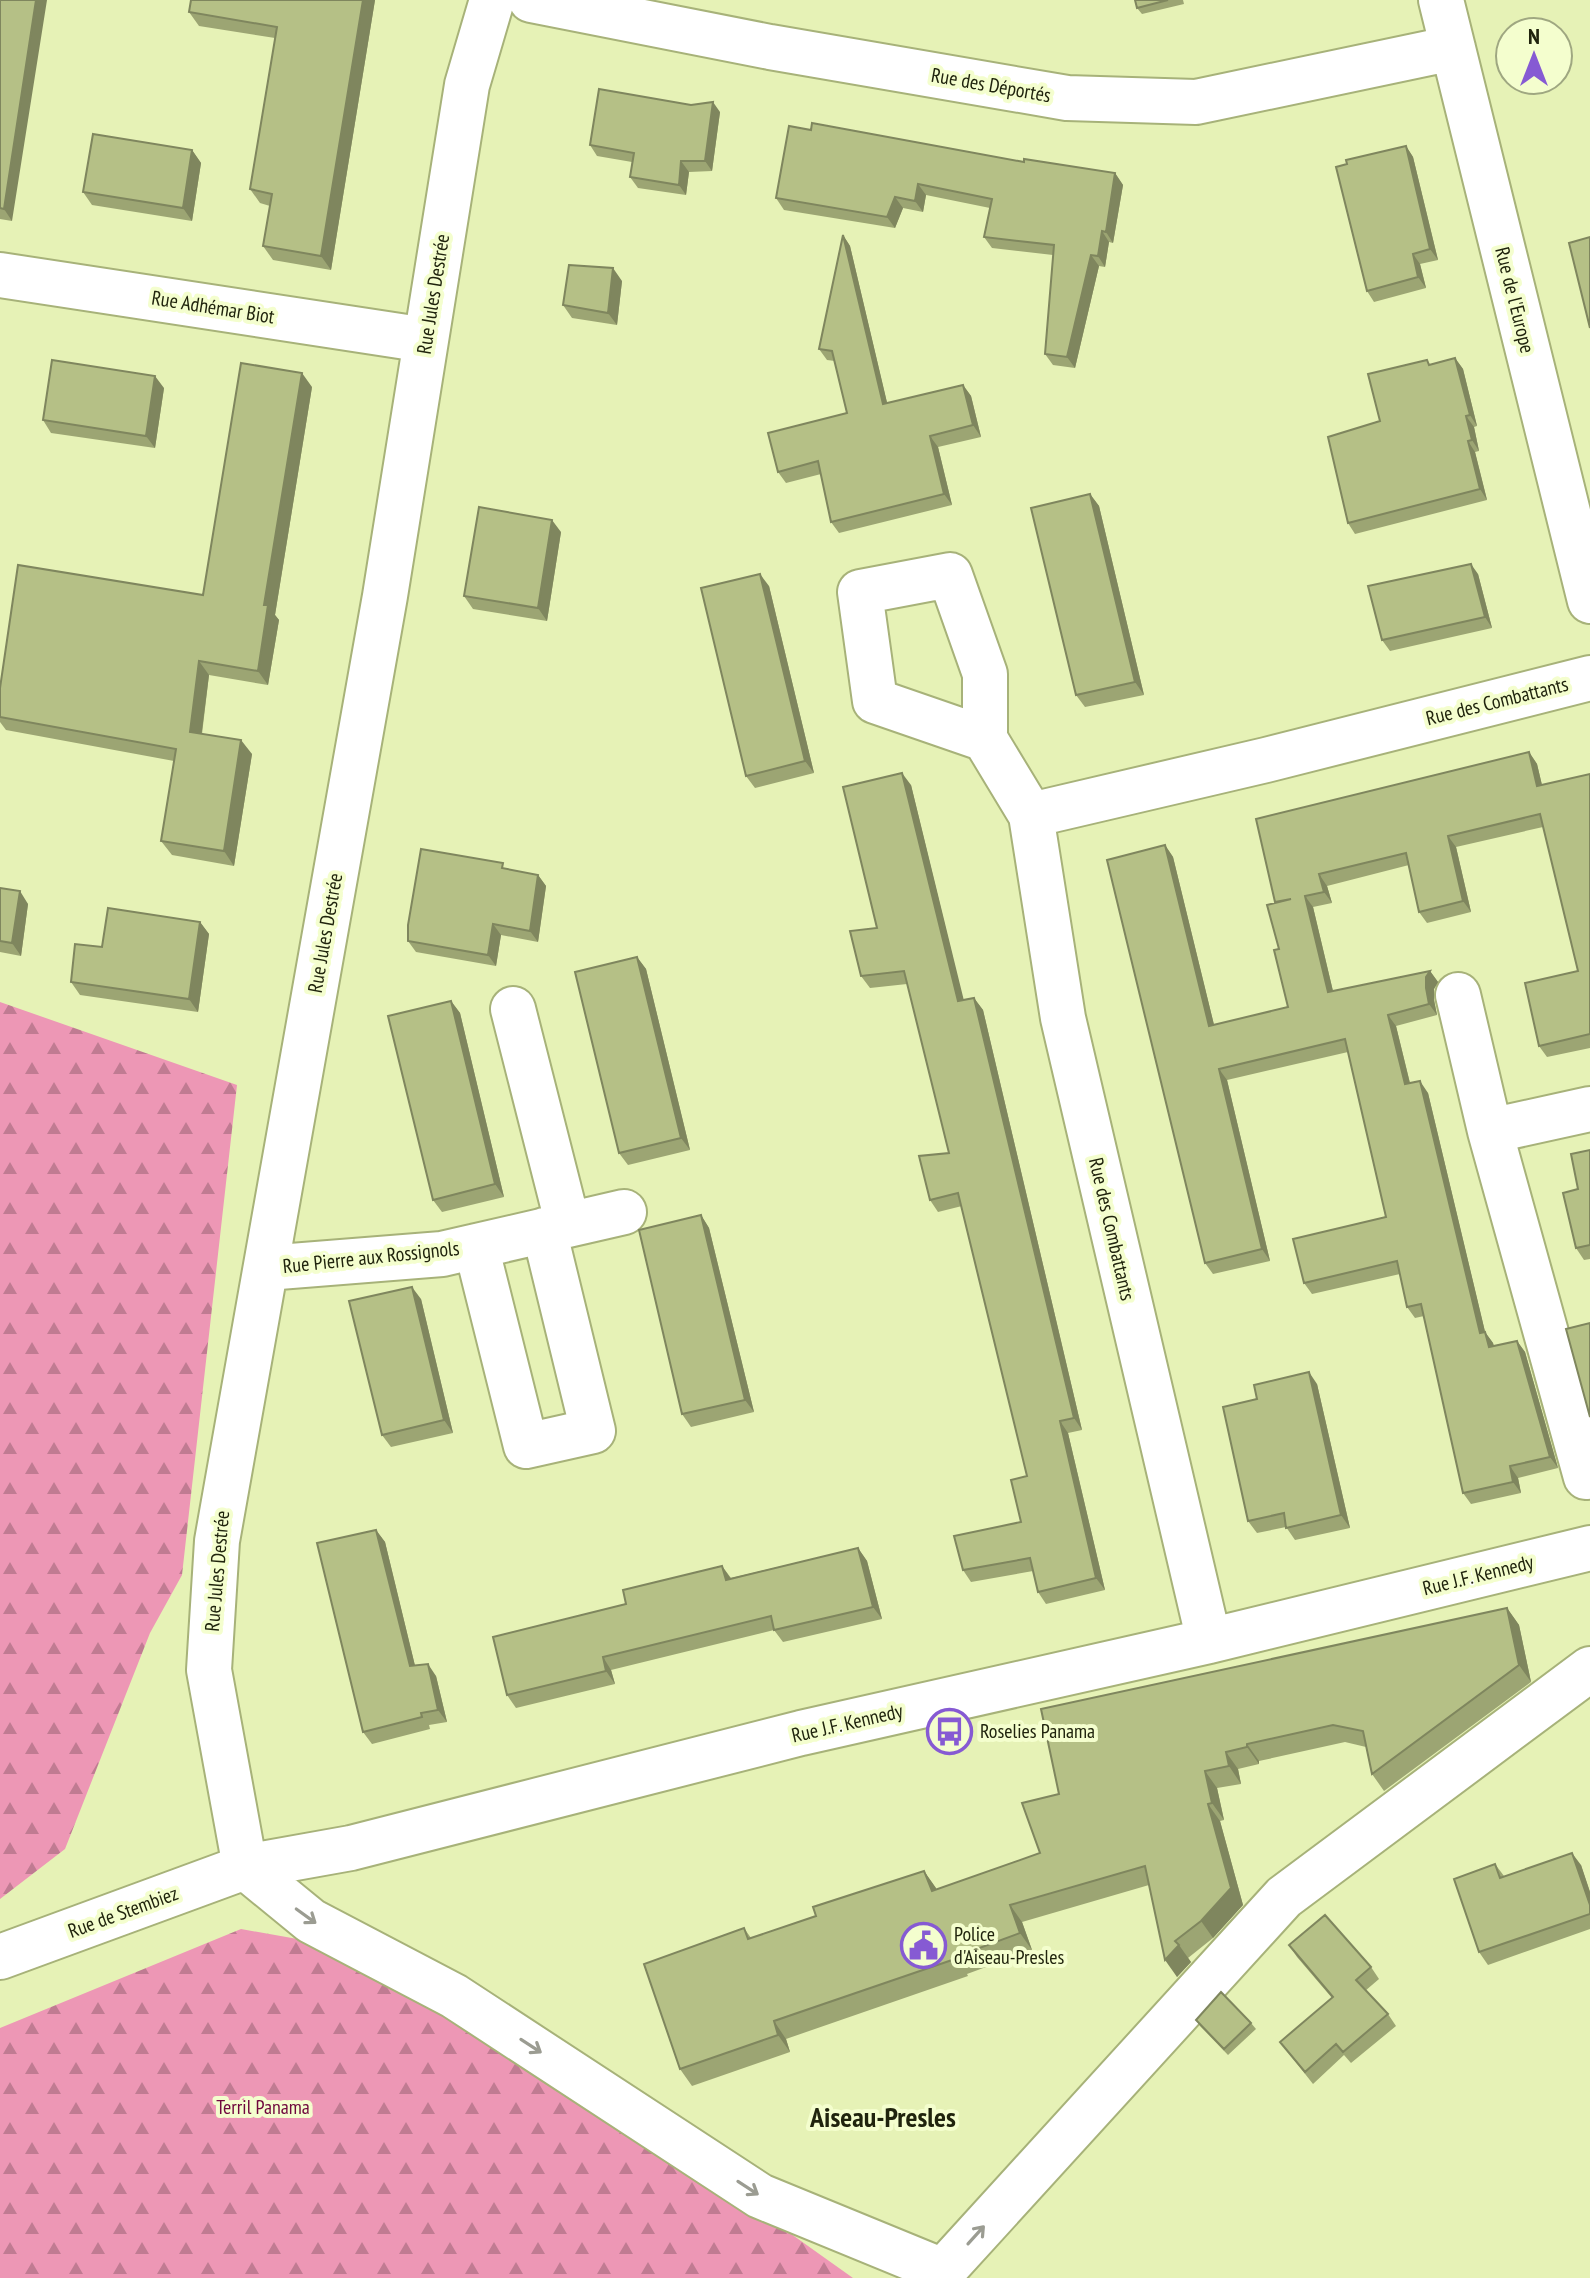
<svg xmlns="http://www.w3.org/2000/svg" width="1590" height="2278" viewBox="0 0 1590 2278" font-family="'PT Sans Narrow',sans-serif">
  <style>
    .forest { fill: url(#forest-firs) }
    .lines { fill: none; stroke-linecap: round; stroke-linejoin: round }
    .minor-casing { stroke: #a7b279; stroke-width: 48 }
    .minor { stroke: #fff; stroke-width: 44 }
    .wall { fill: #9ca573 }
    .shaded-wall { fill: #7f865e }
    .building { fill: #b5c086; stroke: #7f865e; stroke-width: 2 }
    .oneway { stroke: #9b9c92 }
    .labels { text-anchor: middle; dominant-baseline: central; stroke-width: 8; stroke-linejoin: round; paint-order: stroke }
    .street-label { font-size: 20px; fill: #20240d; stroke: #f4fece }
    .poi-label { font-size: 20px; fill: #20240d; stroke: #f4fece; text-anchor: start }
    .park-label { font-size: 20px; fill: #6f073d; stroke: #f4fece }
    .district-label { font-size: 28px; font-weight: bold; fill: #20240d; stroke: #f4fece }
  </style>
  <defs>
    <pattern id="forest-firs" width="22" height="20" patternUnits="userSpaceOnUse" patternTransform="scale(2)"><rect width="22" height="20" fill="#ed97b5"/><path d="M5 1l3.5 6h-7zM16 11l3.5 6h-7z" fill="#c07b92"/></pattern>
  </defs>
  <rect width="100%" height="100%" fill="#e6f2b6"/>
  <path class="forest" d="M0 1002 237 1085 182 1575 150 1633 65 1849 0 1899Z
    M241 1929 404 1958 853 2278H0V2028Z"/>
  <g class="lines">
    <defs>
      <path id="minor" d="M531 0 770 47 1067 98 1196 102 1453 48
        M1441 0 1590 601
        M0 275 426 340
        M985 739 875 701 860 592 950 575 985 674V739L1031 815
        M1458 995 1490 1131 1586 1477
        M513 1009 568 1225
        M1490 1131 1590 1109
        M476 1246 526 1446 593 1431 544 1230
        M266 1268 442 1254 624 1212
        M1209 1641 1063 1018 1031 815 1266 760 1590 678
        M245 1867 209 1670 217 1541 385 596 467 85 492 0
        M245 1867 311 1921 454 1996 760 2196 943 2271 1284 1897 1590 1669
        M0 1957 245 1867 351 1848 801 1733 1209 1641 1590 1548"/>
    </defs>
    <use href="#minor" class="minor-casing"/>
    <use href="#minor" class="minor"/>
  </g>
  <path class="wall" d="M0 0 12 221 0 219Z
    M375 0 331 270 273 260 263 246 270 206 260 203 250 189 275 38 199 26 189 12Z
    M1135 0H1183L1184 4 1142 14 1137 8Z
    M720 112 712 171 689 172 686 195 638 188 630 177 632 162 597 156 590 145Z
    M1406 146 1413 157 1438 260 1420 264 1426 288 1374 302 1367 291 1347 164Z
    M192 150 201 163 192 221 92 205 83 192Z
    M1024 162 1115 173 1123 185 1113 243 1109 242 1105 267 1099 266 1075 368 1053 365 1045 354 1053 255 992 248 984 237 990 208 926 195 923 212 903 208 895 228 784 210 776 198Z
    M843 235 850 246 887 403 963 385 971 396 981 437 938 447 952 505 839 533 831 522 821 474 786 483 778 472 847 413 835 361 827 360 819 349Z
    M622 281 617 325 572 318 563 305Z
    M1455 358 1463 369 1477 426 1474 427 1479 451 1475 452 1487 500 1355 534 1348 523 1380 421 1430 365Z
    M312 387 275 615 279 620 268 685 209 675 202 734 252 754 234 866 172 855 161 841 174 761 6 730 0 722V688L203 595Z
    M164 388 155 448 51 433 43 420Z
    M1090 494 1099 506 1144 695 1085 707 1076 695Z
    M561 532 547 621 473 609 464 596Z
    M1478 574 1492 628 1390 651 1382 640Z
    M769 586 814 773 755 788 746 776Z
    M1529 752 1537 764 1542 785 1590 774V1048L1547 1057 1539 1046 1578 971 1543 827 1456 847 1471 912 1427 923 1419 912 1409 865 1327 886 1332 903 1313 907 1333 991 1430 971 1438 982 1434 989V1000L1437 1015 1396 1026 1410 1083 1428 1093 1485 1332 1493 1343 1494 1346 1517 1341 1525 1352 1558 1468 1518 1478 1521 1493 1471 1504 1463 1493 1424 1316 1415 1318 1407 1307 1400 1274 1312 1294 1304 1283 1386 1217 1348 1052 1227 1080 1270 1261 1213 1274 1205 1263 1165 845 1173 857 1214 1025 1288 1007 1279 949 1275 903 1256 819Z
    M911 785 963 1000 974 998 983 1010 1082 1430 1068 1433 1105 1590 1046 1604 1038 1592 1033 1571 971 1582 963 1570 1021 1522 1027 1476 962 1206 938 1212 930 1200 949 1153 907 984 870 988 861 976 877 928Z
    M507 869 538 875 546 886 538 942 501 935 496 966 416 952 408 941Z
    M0 888 28 904 21 956 0 952Z
    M200 922 209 934 198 1012 80 995 71 982Z
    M637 957 646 969 690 1150 628 1165 619 1153Z
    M451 1001 460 1013 504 1197 442 1212 433 1200Z
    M1590 1150V1259L1584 1260 1576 1248 1578 1189Z
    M701 1215 709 1228 754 1412 691 1427 682 1414Z
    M421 1299 453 1433 391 1447 382 1435Z
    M1317 1384 1350 1528 1295 1540 1286 1527 1257 1533 1248 1521Z
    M376 1530 385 1542 415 1666 436 1676 447 1722 429 1725 430 1729 372 1744 363 1732Z
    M858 1548 867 1561 882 1619 783 1642 774 1630 611 1670 615 1684 516 1708 507 1695 626 1604 722 1566 731 1578Z
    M1507 1608 1519 1625 1531 1682 1384 1791 1372 1774 1366 1747 1345 1742 1259 1761V1764L1238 1769 1241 1784 1217 1788 1224 1820 1220 1821 1243 1905 1213 1938 1188 1958 1191 1962 1177 1977 1149 1885 1022 1922 1032 1950 967 1974 968 1976 786 2039 790 2052 692 2086 680 2069 744 1928 751 1938 816 1916 924 1871 937 1890 1040 1853 1059 1794Z
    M1495 1864 1504 1876 1581 1865 1590 1892V1929L1488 1965 1479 1952Z
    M1289 1945 1371 1967 1379 1979 1365 1991 1388 2014 1396 2026 1351 2063 1344 2055 1313 2084 1280 2042 1332 1998 1297 1957Z
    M1196 2020 1251 2023 1256 2029 1228 2055 1200 2026Z"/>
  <path class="shaded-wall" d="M36 0H47L12 221 4 209Z
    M363 0H375L331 270 321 256Z
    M713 102 720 112 712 171 705 161Z
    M1406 146 1413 157 1438 260 1430 249Z
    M192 150 201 163 192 221 183 208Z
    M681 161 689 172 686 195 679 185Z
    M1115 173 1123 185 1113 243 1106 232Z
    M918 184 926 195 923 212 915 201Z
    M895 197 903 208 895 228 887 217Z
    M1102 231 1109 242 1105 267 1098 256Z
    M843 235 850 246 890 415 883 404Z
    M1413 254 1420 264 1426 288 1418 277Z
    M1091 255 1099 266 1075 368 1067 357Z
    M613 268 622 281 617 325 608 313Z
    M1455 358 1463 369 1477 426 1470 415Z
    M302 373 312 387 275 615 279 620 268 685 258 671 264 605Z
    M155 376 164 388 155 448 146 436Z
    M963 385 971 396 981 437 973 425Z
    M1466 416 1474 427 1479 451 1472 440Z
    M930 436 938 447 952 505 944 494Z
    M1468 441 1475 452 1487 500 1480 489Z
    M1090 494 1099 506 1144 695 1135 682Z
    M552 520 561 532 547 621 538 608Z
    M1471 564 1478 574 1492 628 1485 617Z
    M760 574 769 586 814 773 805 761Z
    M199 661 209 675 200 746 190 732Z
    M241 740 252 754 234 866 224 851Z
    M1529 752 1537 764 1545 798 1537 786Z
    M902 773 911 785 967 1013 958 1001Z
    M1448 836 1456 847 1471 912 1463 901Z
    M1165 845 1173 857 1217 1037 1209 1026Z
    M1319 874 1327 886 1332 903 1324 892Z
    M538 875 546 886 538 942 530 931Z
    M20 891 28 904 21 956 12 943Z
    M1305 896 1313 907 1336 1004 1328 992Z
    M200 922 209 934 198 1012 189 999Z
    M493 924 501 935 496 966 488 955Z
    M637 957 646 969 690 1150 681 1138Z
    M1430 971 1438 982 1434 989V1000L1437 1015 1429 1004 1426 988V977Z
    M974 998 983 1010 1082 1430 1074 1418Z
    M451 1001 460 1013 504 1197 495 1184Z
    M1388 1015 1396 1026 1413 1096 1405 1084Z
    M1219 1069 1227 1080 1270 1261 1262 1249Z
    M1420 1081 1428 1093 1488 1344 1480 1333Z
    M701 1215 709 1228 754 1412 745 1400Z
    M412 1287 421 1299 453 1433 444 1420Z
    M1485 1332 1493 1343 1497 1359 1489 1347Z
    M1517 1341 1525 1352 1558 1468 1550 1457Z
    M1309 1372 1317 1384 1350 1528 1341 1515Z
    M1060 1421 1068 1433 1105 1590 1096 1578Z
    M1510 1466 1518 1478 1521 1493 1513 1482Z
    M376 1530 385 1542 418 1678 410 1666Z
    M858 1548 867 1561 882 1619 873 1607Z
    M722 1566 731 1579 726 1580Z
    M1507 1608 1519 1625 1531 1682 1519 1665Z
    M603 1657 611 1670 615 1684 606 1671Z
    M428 1664 436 1676 447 1722 438 1710Z
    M1247 1744 1259 1761V1764L1247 1747Z
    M1226 1752 1238 1769 1241 1784 1229 1766Z
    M1205 1771 1217 1788 1224 1820 1212 1803Z
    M1208 1804 1220 1821 1243 1905 1213 1938 1201 1921Z
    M1572 1853 1581 1865 1590 1892V1905Z
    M924 1871 936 1888 944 1909 932 1891Z
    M1010 1905 1022 1922 1032 1950 1020 1933Z
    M1179 1945 1191 1962 1177 1977 1165 1960Z
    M774 2021 786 2039 790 2052 778 2035Z"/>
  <path class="building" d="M0 0H36L4 209 0 208Z
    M191 0H363L321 256 263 246 272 194 250 189 277 27 189 12Z
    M1135 0H1168L1137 8Z
    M599 89 691 105 713 102 705 161H681L679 185 630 177 634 153 590 145Z
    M812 123 1024 162V159L1115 173 1106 232 1102 231 1098 256 1091 255 1067 357 1045 354 1054 245 984 237 992 199 918 184 915 201 895 197 887 217 776 198 789 126 811 130Z
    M93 134 192 150 183 208 83 192Z
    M1406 146 1430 249 1413 254 1418 277 1367 291 1336 167 1347 164 1346 160Z
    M843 235 883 404 963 385 973 425 930 436 944 494 831 522 818 461 778 472 768 433 847 413 832 351 819 349Z
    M1590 237V328L1569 243Z
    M569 265 613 268 608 313 563 305Z
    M1455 358 1470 415 1466 416 1472 440 1468 441 1480 489 1348 523 1328 437 1380 421 1368 374 1427 360 1429 365Z
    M52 360 155 376 146 436 43 420Z
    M241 363 302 373 264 605H268L258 671 199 661 190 732 241 740 224 851 161 841 176 749 0 717V688L18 565 203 595Z
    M1090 494 1135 682 1076 695 1031 508Z
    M479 507 552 520 538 608 464 596Z
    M1471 564 1485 617 1382 640 1368 586Z
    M760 574 805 761 746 776 701 588Z
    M1529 752 1537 786 1590 774V1034L1539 1046 1525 983 1578 971 1540 814 1448 836 1463 901 1419 912 1406 853 1319 874 1324 892 1305 896 1328 992 1430 971 1426 977V988L1429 1004 1388 1015 1405 1084 1420 1081 1480 1333 1485 1332 1489 1347 1517 1341 1550 1457 1510 1466 1513 1482 1463 1493 1421 1304 1407 1307 1397 1261 1304 1283 1293 1239 1386 1217 1345 1039 1219 1069 1262 1249 1205 1263 1107 860 1165 845 1209 1026 1288 1007 1274 950 1279 949 1267 905 1291 899 1275 902 1256 819Z
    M902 773 958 1001 974 998 1074 1418 1060 1421 1096 1578 1038 1592 1030 1558 963 1570 954 1536 1021 1522 1011 1480 1027 1476 958 1193 930 1200 919 1156 949 1153 904 971 861 976 850 931 877 928 843 787Z
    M421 849 503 863 502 868 538 875 530 931 493 924 488 955 408 941V925Z
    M0 888 20 891 12 943 0 941Z
    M108 908 200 922 189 999 71 982 75 944 102 947Z
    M637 957 681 1138 619 1153 575 972Z
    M451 1001 495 1184 433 1200 388 1016Z
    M1590 1150V1245L1576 1248 1563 1193 1578 1189 1571 1154Z
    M701 1215 745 1400 682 1414 639 1230Z
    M412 1287 444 1420 382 1435 349 1301Z
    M1590 1323V1417L1566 1329Z
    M1309 1372 1341 1515 1286 1528 1284 1513 1248 1521 1223 1407 1257 1399 1254 1385Z
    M376 1530 410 1666 428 1664 438 1710 421 1713 422 1717 363 1732 317 1543Z
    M858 1548 873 1607 774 1630 771 1616 603 1657 606 1671 507 1695 493 1637 626 1604 623 1590 722 1566 726 1580Z
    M1507 1608 1519 1665 1372 1774 1363 1731 1333 1725 1247 1744V1747L1226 1752 1229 1766 1205 1771 1212 1803 1208 1804 1231 1888 1201 1921 1175 1941 1179 1945 1165 1960 1145 1866 1010 1905 1020 1933 955 1957V1959L774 2021 778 2035 680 2069 644 1964 744 1928 748 1939 816 1916 813 1907 924 1871 932 1891 1040 1853 1022 1803 1059 1794 1041 1709Z
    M1572 1853 1590 1905V1914L1479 1952 1454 1879 1495 1864 1500 1878Z
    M1325 1915 1371 1967 1356 1980 1388 2014 1343 2052 1336 2044 1305 2072 1280 2042 1333 1997 1289 1945Z
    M1221 1992 1251 2023 1224 2049 1196 2020Z"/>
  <defs><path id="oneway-shaft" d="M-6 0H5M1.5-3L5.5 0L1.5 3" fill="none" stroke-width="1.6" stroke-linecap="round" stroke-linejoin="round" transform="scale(2)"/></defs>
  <g class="oneway">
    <use href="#oneway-shaft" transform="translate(306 1916) rotate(36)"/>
    <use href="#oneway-shaft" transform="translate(531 2046) rotate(33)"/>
    <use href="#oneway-shaft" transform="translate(748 2188) rotate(33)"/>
    <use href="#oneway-shaft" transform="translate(976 2235) rotate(-48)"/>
  </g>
  <defs>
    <symbol id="bus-ring" viewBox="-11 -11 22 22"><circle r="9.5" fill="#f4fece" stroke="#865ad3" stroke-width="1.5"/><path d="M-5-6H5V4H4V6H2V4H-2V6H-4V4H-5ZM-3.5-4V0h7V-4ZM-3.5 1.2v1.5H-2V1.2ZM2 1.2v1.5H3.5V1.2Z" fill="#865ad3"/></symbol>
    <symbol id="civic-ring" viewBox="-11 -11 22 22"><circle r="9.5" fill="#f4fece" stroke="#865ad3" stroke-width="1.5"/><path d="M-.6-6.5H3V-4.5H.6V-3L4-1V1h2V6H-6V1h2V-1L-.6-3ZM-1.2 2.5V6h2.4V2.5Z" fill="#865ad3"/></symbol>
  </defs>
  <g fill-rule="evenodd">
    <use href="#bus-ring" x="924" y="1706" width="51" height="51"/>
    <use href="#civic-ring" x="898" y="1920" width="51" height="51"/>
  </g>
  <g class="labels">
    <g class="street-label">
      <text transform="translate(991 85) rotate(10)">Rue des Déportés</text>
      <text transform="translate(433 294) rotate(-81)">Rue Jules Destrée</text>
      <text transform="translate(1515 300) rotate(76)">Rue de l'Europe</text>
      <text transform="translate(213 307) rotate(9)">Rue Adhémar Biot</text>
      <text transform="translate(1497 701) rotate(-14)">Rue des Combattants</text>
      <text transform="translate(325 933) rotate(-80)">Rue Jules Destrée</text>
      <text transform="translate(1112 1229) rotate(77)">Rue des Combattants</text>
      <text transform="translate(371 1257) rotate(-6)">Rue Pierre aux Rossignols</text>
      <text transform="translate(217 1571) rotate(-85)">Rue Jules Destrée</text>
      <text transform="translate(1478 1575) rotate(-14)">Rue J.F. Kennedy</text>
      <text transform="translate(847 1723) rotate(-13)">Rue J.F. Kennedy</text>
      <text transform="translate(123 1912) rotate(-20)">Rue de Stembiez</text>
    </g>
    <g class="poi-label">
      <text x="980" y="1731">Roselies Panama</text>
      <text x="954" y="1934">Police<tspan x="954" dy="23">d'Aiseau-Presles</tspan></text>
    </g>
    <g class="park-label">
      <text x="263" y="2107">Terril Panama</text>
    </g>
    <g class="district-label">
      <text x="883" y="2116">Aiseau-Presles</text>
    </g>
  </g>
  <g transform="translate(1534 56)"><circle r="38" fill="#f4fece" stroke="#9fa781" stroke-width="2"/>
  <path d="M0-6L14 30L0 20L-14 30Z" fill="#865ad3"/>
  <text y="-12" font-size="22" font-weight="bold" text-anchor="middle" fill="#20240d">N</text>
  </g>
</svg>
